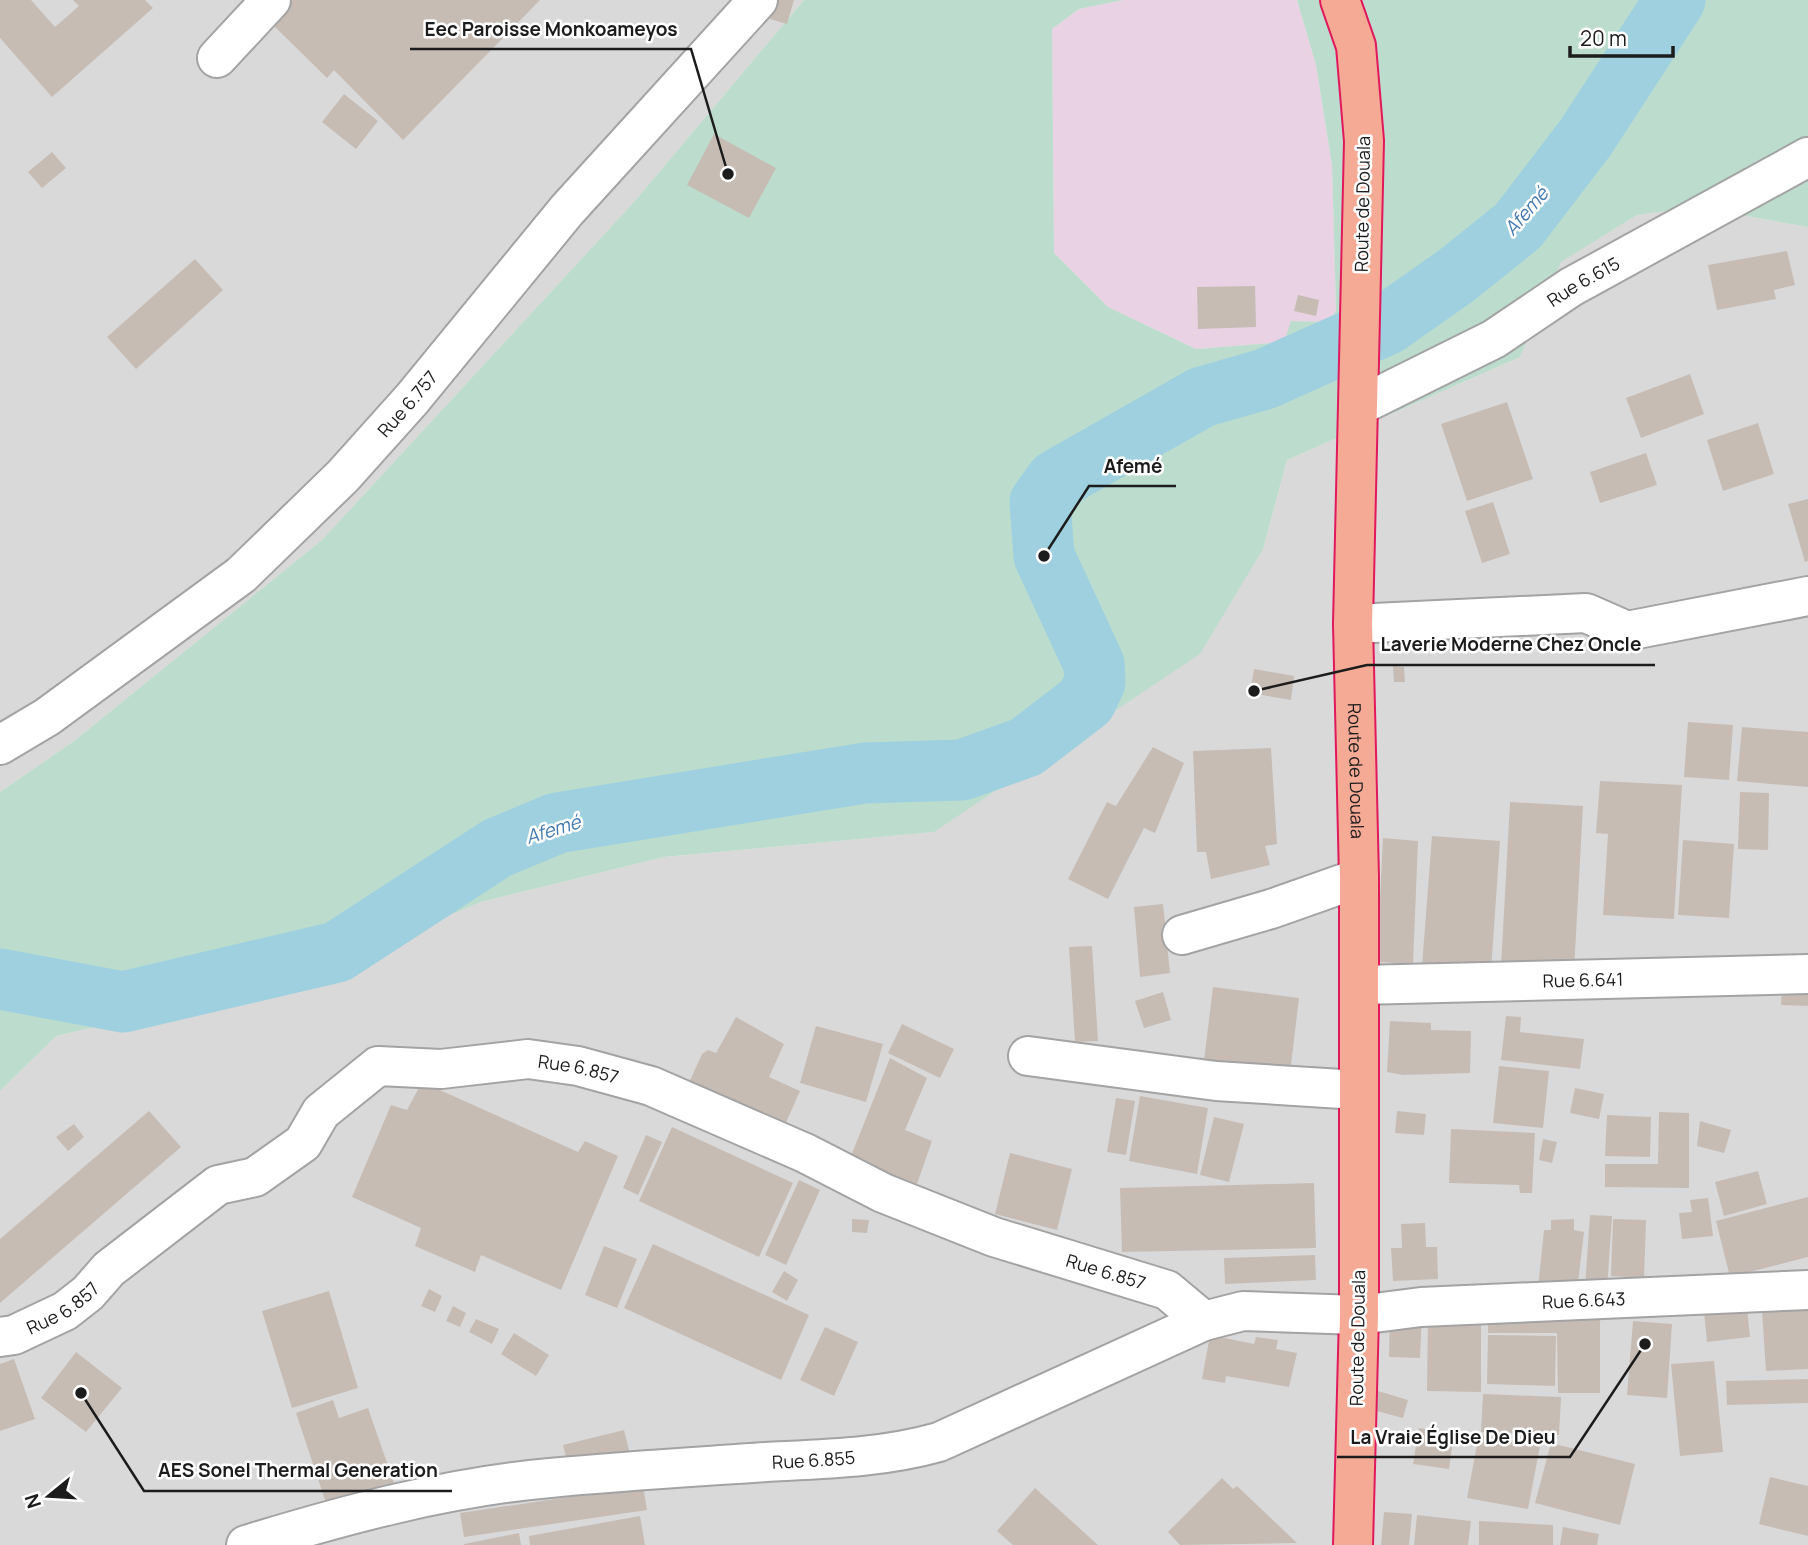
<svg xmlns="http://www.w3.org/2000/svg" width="1808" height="1545" viewBox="0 0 1808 1545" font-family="Manrope,sans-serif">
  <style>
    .residential { fill: #dad9d9 }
    .industrial { fill: #e8d2e4 }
    .wetland { fill: #bcddce }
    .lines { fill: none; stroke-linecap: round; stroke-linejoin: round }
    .river { stroke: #9ed0df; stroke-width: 61 }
    .building { fill: #c6bcb4 }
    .minor-casing { stroke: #a3a3a3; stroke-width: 42 }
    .trunk-casing { stroke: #e1195c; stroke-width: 42 }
    .minor { stroke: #fff; stroke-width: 38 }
    .trunk { stroke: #f5aa95; stroke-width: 38 }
    .labels { text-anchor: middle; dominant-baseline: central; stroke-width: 5; stroke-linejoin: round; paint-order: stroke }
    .street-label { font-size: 18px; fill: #1c1c1c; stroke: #fff }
    .water-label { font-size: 19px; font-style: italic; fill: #4379b0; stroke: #fff }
    .leader { fill: none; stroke: #1c1c1c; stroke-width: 2.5 }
    .callout-dot { fill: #1c1c1c; stroke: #fff; stroke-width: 2.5 }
    .callout-label { font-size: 19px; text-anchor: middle; font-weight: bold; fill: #1c1c1c; stroke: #fff; stroke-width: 5; stroke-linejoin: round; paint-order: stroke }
  </style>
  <rect width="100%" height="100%" fill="#eeeae1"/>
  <path class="residential" d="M0 0H804L634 202 322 540 74 741 0 792Z
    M1695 207 1808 227V1545H0V1091L56 1036 292 981 481 902 664 857 934 832 1263 549 1287 460 1520 357 1560 262 1637 215Z"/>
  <path class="industrial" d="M1123 0H1297L1316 65 1332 165 1336 311 1328 322 1292 321 1284 342 1196 349 1108 307 1054 253 1052 29 1079 9Z"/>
  <path class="wetland" d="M804 0H1123L1079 9 1052 29 1054 253 1108 307 1196 349 1284 342 1291 321 1328 322 1336 311 1332 165 1316 65 1297 0H1808V227L1695 207 1637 215 1561 262 1520 357 1287 460 1263 549 1200 654 934 832 664 857 481 902 292 981 56 1036 0 1091V792L74 741 322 540 634 202Z"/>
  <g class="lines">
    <path class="river" d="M0 979 123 1002 337 952 497 848 557 823 865 773 962 770 1026 747 1086 701 1095 682 1094 664 1044 556 1040 502 1056 480 1202 397 1265 379 1386 325 1457 275 1518 226 1586 137 1675 0"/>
  </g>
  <path class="building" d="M0 0H31L55 27 79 6 73 0H145L153 8 52 97 0 38Z
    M293 0H540L403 140 334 70 327 78 271 23Z
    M776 0H794L787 24 770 19Z
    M344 94 378 121 356 149 322 122Z
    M714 134 776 168 749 218 687 185Z
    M52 152 66 168 42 188 28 172Z
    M1787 251 1795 285 1774 290 1776 299 1717 310 1708 265Z
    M195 259 223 290 136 369 107 337Z
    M1255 286 1256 327 1198 329 1197 287Z
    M1298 295 1319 300 1316 316 1294 311Z
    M1690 374 1704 414 1641 438 1626 398Z
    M1507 402 1533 479 1467 501 1441 424Z
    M1758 423 1774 474 1723 491 1707 440Z
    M1646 453 1657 485 1600 503 1590 472Z
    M1808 499V561L1805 562 1788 504Z
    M1493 502 1510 554 1482 563 1465 511Z
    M1393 666 1404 667 1405 682H1394Z
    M1254 669 1294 676 1291 700 1250 693Z
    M1688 722 1733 725 1729 780 1684 777Z
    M1742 727 1808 732V787L1737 781Z
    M1153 747 1184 763 1155 833 1144 828 1108 899 1068 879 1107 802 1116 806Z
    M1271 748 1277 844 1265 846 1270 865 1211 879 1206 852H1197L1193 751Z
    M1600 781 1682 785 1674 919 1603 915 1608 834 1596 833Z
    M1740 792 1769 793 1768 850 1738 849Z
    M1510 802 1583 806 1574 971 1501 967Z
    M1432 836 1500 841 1491 971 1422 966Z
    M1383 838 1418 841 1413 964 1377 962Z
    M1683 840 1734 844 1729 918 1678 915Z
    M1163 904 1170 973 1140 977 1134 907Z
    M1092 946 1098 1041 1075 1042 1069 947Z
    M1782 983 1808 984V1006L1781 1005Z
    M1213 987 1299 998 1290 1073 1204 1061Z
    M1163 992 1171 1020 1144 1028 1135 1001Z
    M1506 1016 1521 1017 1520 1032 1584 1039 1580 1069 1501 1060Z
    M736 1017 784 1044 769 1077 800 1091 784 1127 688 1085 702 1054 708 1050 716 1053Z
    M1390 1021 1431 1023V1030L1471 1031 1470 1073 1403 1075 1387 1072Z
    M902 1024 954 1049 940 1078 888 1053Z
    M816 1026 883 1044 866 1102 800 1083Z
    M890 1058 927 1078 905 1130 932 1141 917 1184 870 1168V1163L851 1156Z
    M1499 1066 1549 1071 1543 1128 1493 1123Z
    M422 1082 578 1152 585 1141 618 1156 561 1290 481 1255 475 1272 415 1246 421 1228 352 1197 391 1105 407 1110Z
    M1575 1088 1604 1094 1599 1119 1570 1113Z
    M1140 1096 1208 1108 1197 1174 1129 1161Z
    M1116 1098 1135 1101 1126 1155 1107 1152Z
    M149 1111 181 1147 0 1303V1239Z
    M1397 1111 1426 1114 1424 1135 1395 1133Z
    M1659 1112 1689 1113V1188L1605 1187V1164H1658Z
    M1607 1115 1651 1117 1650 1157 1605 1156Z
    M1214 1117 1244 1124 1229 1182 1200 1175Z
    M1700 1121 1731 1130 1724 1153 1697 1146Z
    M74 1124 84 1137 68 1151 56 1137Z
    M672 1127 793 1183 759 1257 639 1201Z
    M1451 1129 1535 1133 1532 1193H1520L1519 1185 1449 1183Z
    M646 1135 662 1142 638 1195 623 1188Z
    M1543 1139 1557 1142 1552 1163 1539 1160Z
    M1010 1153 1072 1169 1057 1230 995 1214Z
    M1758 1171 1767 1204 1724 1216 1715 1182Z
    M799 1180 820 1190 786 1265 765 1255Z
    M1314 1183 1316 1248 1122 1252 1120 1188Z
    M1808 1197V1257L1730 1277 1716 1221Z
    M1708 1198 1713 1236 1682 1239 1679 1213 1692 1212 1690 1200Z
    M1590 1215 1612 1216 1607 1289 1585 1287Z
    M852 1219 869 1220 867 1233 852 1232Z
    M1574 1219V1230L1584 1232 1577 1291 1538 1288 1544 1230H1551V1220Z
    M1613 1219 1646 1220 1644 1278 1611 1276Z
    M1425 1223 1426 1247H1437L1438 1279 1393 1281 1391 1248H1402L1401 1224Z
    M653 1244 809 1315 781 1380 624 1308Z
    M604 1246 637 1259 617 1308 585 1295Z
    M1315 1255 1316 1280 1225 1284 1224 1258Z
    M784 1271 798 1280 787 1301 772 1292Z
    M429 1289 442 1296 435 1312 421 1306Z
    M329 1291 358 1388 292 1408 262 1311Z
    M453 1306 466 1313 460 1327 446 1321Z
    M1488 1307H1600V1393H1558L1557 1333H1488Z
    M1747 1307 1750 1337 1707 1342 1704 1312Z
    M1808 1308V1369L1766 1371 1762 1311Z
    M1390 1313 1422 1314 1420 1358 1389 1357Z
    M1428 1318H1481V1392L1427 1391Z
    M476 1319 499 1329 492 1344 469 1332Z
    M1633 1321 1672 1324 1667 1398 1627 1395Z
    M825 1327 858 1342 834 1396 800 1380Z
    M514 1333 549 1355 536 1376 501 1354Z
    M1210 1335 1254 1344 1256 1337 1278 1340 1276 1349 1297 1353 1289 1387 1226 1376 1225 1383 1202 1379Z
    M1488 1335 1556 1336 1555 1386 1487 1384Z
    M76 1352 122 1388 86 1432 41 1398Z
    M14 1359 35 1419 0 1431V1364Z
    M1714 1361 1723 1452 1680 1456 1671 1364Z
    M1808 1379V1403L1727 1405 1726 1381Z
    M1378 1391 1408 1400 1403 1418 1373 1410Z
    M1483 1394 1561 1397 1559 1435 1481 1432Z
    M333 1400 339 1418 368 1408 394 1483 327 1506 296 1413Z
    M1419 1428 1454 1433 1449 1469 1413 1464Z
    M624 1430 631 1458 570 1473 563 1445Z
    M1479 1434 1540 1446 1528 1509 1467 1498Z
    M1551 1443 1635 1464 1620 1525 1535 1503Z
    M1770 1477 1808 1486V1536L1759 1524Z
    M1222 1478 1233 1489 1237 1486 1297 1543 1180 1545 1168 1532Z
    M643 1486 647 1510 464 1537 460 1513Z
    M1035 1488 1098 1545H1013L997 1531Z
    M1384 1512 1412 1514 1409 1545H1381Z
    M1417 1515 1471 1521 1468 1545H1414Z
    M640 1516 645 1545H530L529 1536Z
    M1479 1521 1553 1525V1545H1479Z
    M1563 1527 1599 1534 1597 1545H1560Z
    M519 1533 521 1545H464V1544Z"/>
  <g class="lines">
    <defs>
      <g id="minor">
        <path d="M217 58 271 0"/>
        <path id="s1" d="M1359 406 1494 339 1571 287 1808 157"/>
        <path d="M1353 624 1586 613 1627 631 1808 596"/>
        <path id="s2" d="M0 745 47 717 241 575 343 476 412 399 567 210 758 0"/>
        <path d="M1182 935 1271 909 1359 878"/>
        <path id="s3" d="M1359 985 1808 974"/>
        <path d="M1028 1056 1216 1081 1358 1090"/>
        <path id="s4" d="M0 1337 14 1335 65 1311 88 1293 109 1269 218 1185 255 1177 303 1143 321 1112 378 1066 441 1069 528 1059 578 1066 651 1086 805 1153 883 1193 994 1237 1167 1290 1204 1321"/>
        <path id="s5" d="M246 1545C344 1515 447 1487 550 1478 622 1471 694 1467 766 1462 825 1459 882 1458 939 1442L1204 1321 1243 1311 1359 1315 1421 1307 1808 1290"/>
      </g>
      <g id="trunk">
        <path id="s6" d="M1340 0 1356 46 1364 141 1353 624 1359 878V1315L1353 1545"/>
      </g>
    </defs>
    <use href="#minor" class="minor-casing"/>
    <use href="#trunk" class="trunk-casing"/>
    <use href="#minor" class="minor"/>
    <use href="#trunk" class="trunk"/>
  </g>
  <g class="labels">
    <g class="street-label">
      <text transform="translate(1362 204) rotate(-89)">Route de Douala</text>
      <text stroke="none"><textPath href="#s1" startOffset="257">Rue 6.615</textPath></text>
      <text stroke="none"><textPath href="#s2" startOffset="534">Rue 6.757</textPath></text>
      <text stroke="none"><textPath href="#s6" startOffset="774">Route de Douala</textPath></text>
      <text stroke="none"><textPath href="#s3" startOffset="224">Rue 6.641</textPath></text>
      <text stroke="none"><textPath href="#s4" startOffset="677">Rue 6.857</textPath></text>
      <text stroke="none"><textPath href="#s4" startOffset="1244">Rue 6.857</textPath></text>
      <text stroke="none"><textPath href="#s5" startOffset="1376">Rue 6.643</textPath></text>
      <text stroke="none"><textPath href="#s4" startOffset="70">Rue 6.857</textPath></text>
      <text transform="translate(1357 1338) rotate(-89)">Route de Douala</text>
      <text stroke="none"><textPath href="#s5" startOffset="576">Rue 6.855</textPath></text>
    </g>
    <g class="water-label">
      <text transform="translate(1526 211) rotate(-49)">Afemé</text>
      <text transform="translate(553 829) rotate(-17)">Afemé</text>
    </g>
  </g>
  <path class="leader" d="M728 174L691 49H410M1044 556L1089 486H1176M1254 691L1367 665H1655M1645 1344L1570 1457H1337M81 1393L144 1491H452"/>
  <g class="callout-dot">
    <circle cx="728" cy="174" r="7"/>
    <circle cx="1044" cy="556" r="7"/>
    <circle cx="1254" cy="691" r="7"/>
    <circle cx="1645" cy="1344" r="7"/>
    <circle cx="81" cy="1393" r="7"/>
  </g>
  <g class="callout-label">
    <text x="551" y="36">Eec Paroisse Monkoameyos</text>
    <text x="1133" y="473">Afemé</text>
    <text x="1511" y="651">Laverie Moderne Chez Oncle</text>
    <text x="1453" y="1444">La Vraie Église De Dieu</text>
    <text x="298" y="1477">AES Sonel Thermal Generation</text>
  </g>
  <g transform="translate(49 1496) rotate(252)" stroke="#ffffff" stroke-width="5" paint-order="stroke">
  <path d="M0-5L12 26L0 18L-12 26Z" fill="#1c1c1c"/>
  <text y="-10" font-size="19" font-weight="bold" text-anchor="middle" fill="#1c1c1c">N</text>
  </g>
  <path d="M1570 46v10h103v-10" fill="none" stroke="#1c1c1c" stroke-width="3.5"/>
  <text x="1580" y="46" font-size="21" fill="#1c1c1c" stroke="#ffffff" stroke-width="5" paint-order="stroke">20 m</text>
</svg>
